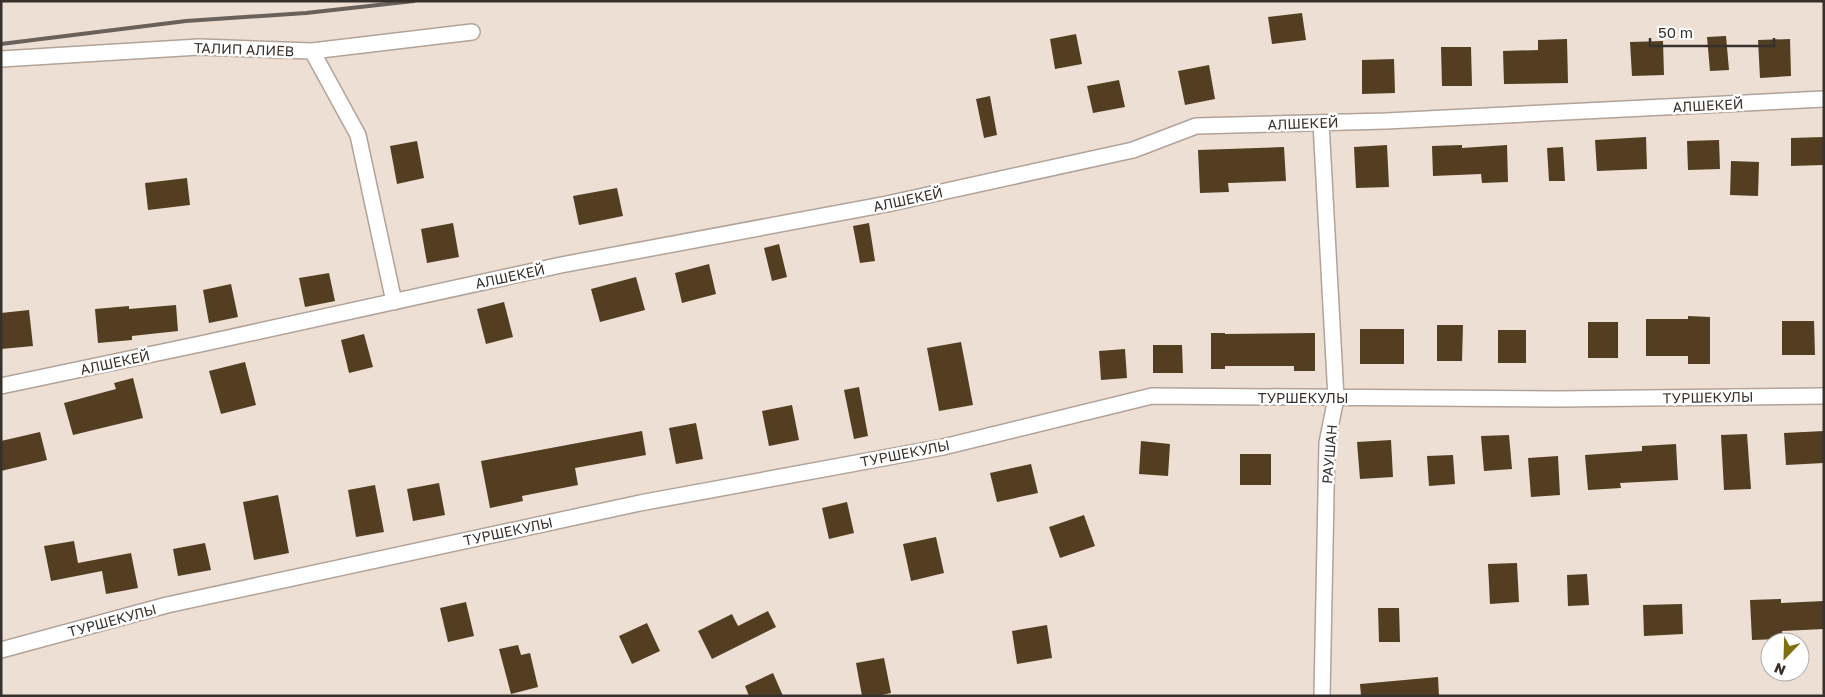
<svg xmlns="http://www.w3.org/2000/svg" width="1825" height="697" viewBox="0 0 1825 697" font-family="'Golos Text',sans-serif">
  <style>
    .building { fill: #533e22 }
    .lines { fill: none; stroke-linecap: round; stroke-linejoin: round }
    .minor-casing { stroke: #b1a399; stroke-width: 18 }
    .minor { stroke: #fff; stroke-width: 15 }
    .rail { stroke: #69615b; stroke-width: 4 }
    .labels { text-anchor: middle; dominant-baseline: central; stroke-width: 5; stroke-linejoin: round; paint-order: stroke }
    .street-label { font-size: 14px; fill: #37312d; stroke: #fff }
  </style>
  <rect width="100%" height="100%" fill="#eedfd4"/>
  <path class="building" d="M1302 13 1306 40 1272 44 1268 17Z
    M1076 34 1082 64 1055 69 1050 39Z
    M1726 36 1729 70 1710 71 1707 37Z
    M1567 39 1568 83 1504 84 1503 51 1538 50V40Z
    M1790 39 1791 76 1760 78 1758 40Z
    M1663 41 1664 75 1632 76 1630 42Z
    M1441 47H1471L1472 86H1442Z
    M1394 59 1395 93 1362 94V60Z
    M1209 65 1215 99 1185 105 1178 71Z
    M1119 80 1125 107 1093 113 1087 86Z
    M990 96 997 135 984 138 976 99Z
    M1646 137 1647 169 1597 171 1595 140Z
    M1824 137V165L1791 166V138Z
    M1719 140 1720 169 1688 170 1687 141Z
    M417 141 424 178 397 184 390 146Z
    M1387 145 1389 187 1356 188 1354 147Z
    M1462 145V148L1507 145 1508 182 1482 183 1481 174 1433 176 1432 146Z
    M1284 147 1286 181 1228 183 1229 192 1200 193 1198 150Z
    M1563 147 1565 181H1549L1547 148Z
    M1731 161 1759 162 1758 196 1730 195Z
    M187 178 190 205 148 210 145 183Z
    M617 188 623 216 579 225 573 196Z
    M453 223 459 257 427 263 421 229Z
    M869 223 875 261 860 263 853 226Z
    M779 244 787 277 772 281 764 248Z
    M709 264 716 294 682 303 675 273Z
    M329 273 335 301 305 307 299 278Z
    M636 277 645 310 600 322 591 289Z
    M231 284 238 317 209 323 203 290Z
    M504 302 513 337 486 344 477 309Z
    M176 305 178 331 132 336V340L98 343 95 309 129 306V309Z
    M29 310 33 346 1 349V313Z
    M1688 316 1710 317V364H1688V356H1646V319H1688Z
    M1782 321H1814L1815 355H1782Z
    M1588 322H1618V358H1588Z
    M1437 325H1463L1462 361H1437Z
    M1360 329H1404V364H1360Z
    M1498 330H1526V363H1498Z
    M1211 333H1225V334L1315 333V371H1294V366H1225V369H1211Z
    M364 334 373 367 349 373 341 340Z
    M961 342 973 405 939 411 927 348Z
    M1153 345H1182L1183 373H1153Z
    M1125 349 1127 378 1101 380 1099 351Z
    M245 362 256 405 221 414 209 371Z
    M133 378 143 418 73 435 64 403 116 389 114 383Z
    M859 387 868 436 854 439 844 390Z
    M792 405 799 440 769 446 762 411Z
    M696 423 703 459 676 464 669 428Z
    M642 431 646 455 575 468 578 485 522 496 523 501 490 508 481 461Z
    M1824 431V463L1786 465 1784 433Z
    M40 432 47 460 1 471V441Z
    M1747 434 1751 489 1724 490 1721 435Z
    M1509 435 1512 469 1484 471 1481 436Z
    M1391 440 1393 477 1360 479 1357 442Z
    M1141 441 1170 444 1168 476 1139 474Z
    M1676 444 1678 480 1620 483 1621 488 1588 490 1585 455 1642 451V446Z
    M1240 454H1271V485H1240Z
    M1453 455 1455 484 1429 486 1427 456Z
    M1558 456 1560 495 1531 497 1528 458Z
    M1031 464 1038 493 997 502 990 473Z
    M439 483 445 515 413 521 407 489Z
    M375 485 384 532 356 537 348 490Z
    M278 495 289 553 254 560 243 502Z
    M847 502 854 533 829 539 822 508Z
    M1084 515 1095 546 1060 558 1049 527Z
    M936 537 944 573 911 581 903 544Z
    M74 541 78 563 131 553 138 588 106 594 102 571 51 581 44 546Z
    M205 543 211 570 178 576 173 549Z
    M1517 563 1519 602 1490 604 1488 564Z
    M1587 574 1589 605 1568 606 1567 575Z
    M1781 599V603L1824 601V629L1782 631 1783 639 1752 640 1750 600Z
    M466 602 474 636 448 642 440 608Z
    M1682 604 1683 634 1644 636 1643 605Z
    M1378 608H1399L1400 642H1379Z
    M768 611 776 627 712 659 698 631 732 614 738 626Z
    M647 623 660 651 632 664 619 636Z
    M1047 625 1052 658 1017 664 1012 631Z
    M518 645 521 655 530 653 538 687 511 694 499 649Z
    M884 658 891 693 877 696H862L856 663Z
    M773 673 783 696H749L745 686Z
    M1438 677 1439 696H1361L1360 684Z"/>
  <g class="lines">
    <defs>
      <path id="minor" d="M312 51 472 32
        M1 59 199 47 312 51 358 135 394 302
        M1321 123 1336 398 1327 443 1322 696
        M1 386 205 343 561 265 887 204 1133 150 1196 126 1386 121 1824 99
        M1 650 167 605 640 503 943 447 1152 396 1558 399 1824 396"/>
    </defs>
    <use href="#minor" class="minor-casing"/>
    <use href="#minor" class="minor"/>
    <path class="rail" d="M1 44 186 21 306 13 414 1"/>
  </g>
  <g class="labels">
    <g class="street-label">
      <text transform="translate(244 49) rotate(2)">ТАЛИП АЛИЕВ</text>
      <text transform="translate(1708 105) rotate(-3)">АЛШЕКЕЙ</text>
      <text transform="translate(1303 123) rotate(-2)">АЛШЕКЕЙ</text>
      <text transform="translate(908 199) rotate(-12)">АЛШЕКЕЙ</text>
      <text transform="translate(510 276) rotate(-12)">АЛШЕКЕЙ</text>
      <text transform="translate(115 362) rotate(-12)">АЛШЕКЕЙ</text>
      <text x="1303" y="397">ТУРШЕКУЛЫ</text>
      <text transform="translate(1708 397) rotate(-1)">ТУРШЕКУЛЫ</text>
      <text transform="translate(905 453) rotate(-11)">ТУРШЕКУЛЫ</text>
      <text transform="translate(1329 454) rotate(-85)">РАУШАН</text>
      <text transform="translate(508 531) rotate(-12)">ТУРШЕКУЛЫ</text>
      <text transform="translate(112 620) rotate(-15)">ТУРШЕКУЛЫ</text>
    </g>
  </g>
  <rect width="1825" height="697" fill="none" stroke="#37312d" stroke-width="5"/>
  <g transform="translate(1785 657) rotate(203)"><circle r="24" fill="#ffffff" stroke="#afadab"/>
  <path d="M0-4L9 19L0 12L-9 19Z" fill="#7e7010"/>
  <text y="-8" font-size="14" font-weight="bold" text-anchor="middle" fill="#37312d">N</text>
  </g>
  <path d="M1650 38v8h124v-8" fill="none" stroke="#37312d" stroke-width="2.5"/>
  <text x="1658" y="38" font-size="15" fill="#37312d" stroke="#ffffff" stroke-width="4" paint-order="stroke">50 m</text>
</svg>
